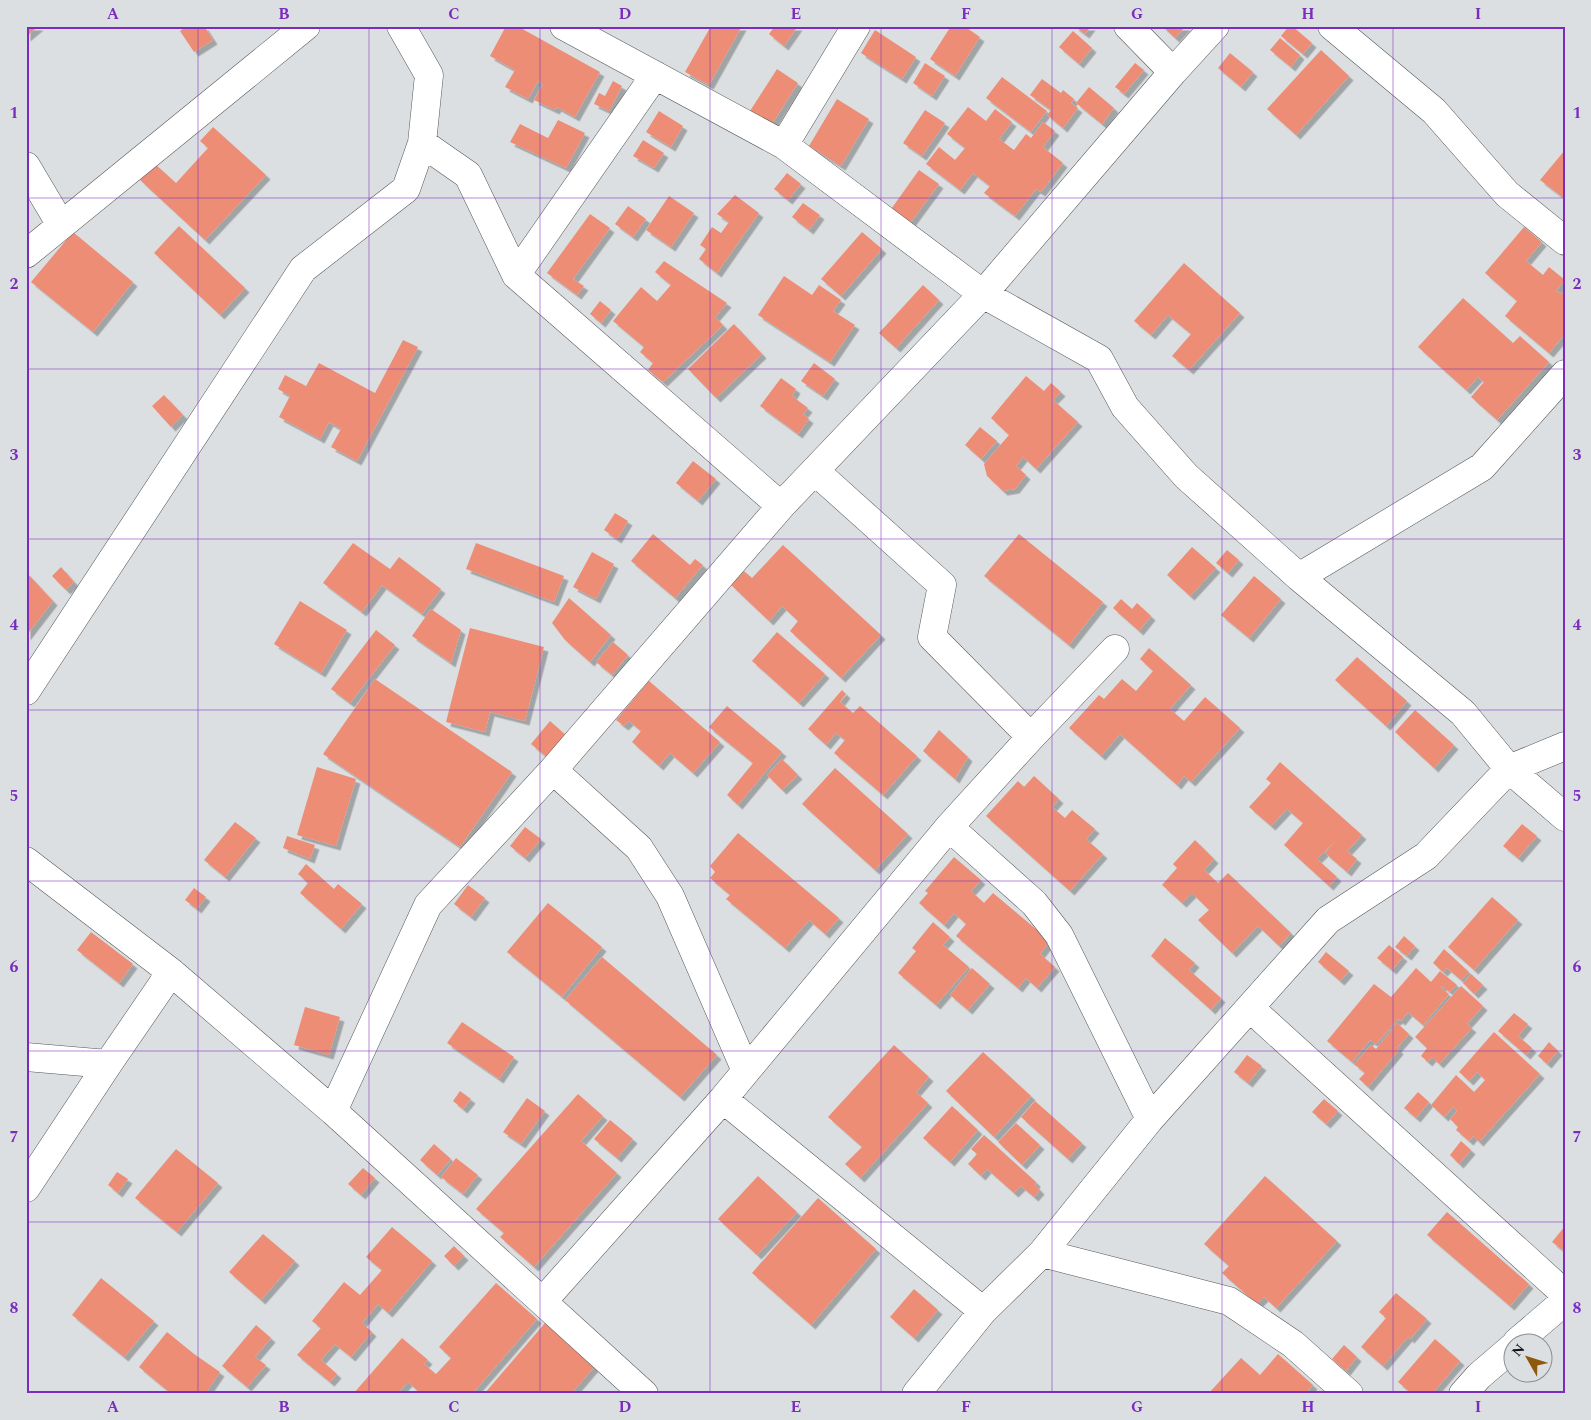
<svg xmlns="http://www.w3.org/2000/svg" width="1591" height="1420" viewBox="0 0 1591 1420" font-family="Spectral,serif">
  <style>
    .building { fill: #ee8d76; filter: url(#shadow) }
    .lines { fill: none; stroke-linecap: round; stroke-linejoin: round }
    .minor-casing { stroke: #555758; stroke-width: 29 }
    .minor { stroke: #fff; stroke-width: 28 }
    .grid { fill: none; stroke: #7b2cbf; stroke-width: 1; stroke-opacity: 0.55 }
    .neatline { fill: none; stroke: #7b2cbf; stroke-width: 2 }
    .grid-label { font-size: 16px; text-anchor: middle; font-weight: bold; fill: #7b2cbf }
  </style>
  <defs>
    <filter id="shadow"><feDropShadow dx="4.5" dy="4.5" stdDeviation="0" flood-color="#0004"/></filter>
  </defs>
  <rect width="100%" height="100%" fill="#dcdfe1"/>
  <path class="building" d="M26 26H39L26 37Z
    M187 26H204L213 40 194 52 180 31Z
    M506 26H517L600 72 575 117 557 107 555 110 534 100 543 84 538 81 528 99 505 87 515 70 490 56Z
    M711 26H742L709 85 685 72Z
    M775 26H798L784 46 769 34Z
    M951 26H964L980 37 955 76 930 59Z
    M1074 26H1091L1085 34Z
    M1162 26H1186L1175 38Z
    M1289 26H1292L1312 43 1303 54 1281 36Z
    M875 30 916 57 902 79 861 53Z
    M1073 31 1092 48 1079 64 1059 47Z
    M1280 38 1300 55 1291 67 1270 50Z
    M1321 50 1349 76 1296 135 1267 109Z
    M1230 53 1253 72 1241 87 1218 68Z
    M925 63 945 76 932 96 913 83Z
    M1135 63 1144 70 1124 94 1115 87Z
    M777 69 798 83 772 124 750 111Z
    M1002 77 1047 111 1031 132 986 98Z
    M1042 79 1061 93 1063 90 1074 99 1071 103 1078 108 1063 128 1047 115 1051 110 1030 95Z
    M613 81 622 86 609 111 594 104 599 93 605 96Z
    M1089 87 1114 108 1102 124 1076 103Z
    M837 99 869 119 841 166 809 146Z
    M968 107 986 121 995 109 1012 122 999 139 1014 150 1026 134 1031 138 1043 122 1055 131 1043 147 1063 163 1041 192 1036 189 1015 216 984 193 990 186 973 173 960 190 926 164 939 147 955 160 965 148 947 134Z
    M925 110 945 123 922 156 903 143Z
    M659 111 683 126 671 147 646 132Z
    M558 120 585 133 566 168 510 142 520 124 548 138Z
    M213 127 266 175 205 240 140 180 155 164 176 183 208 148 200 141Z
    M643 140 664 153 654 168 633 156Z
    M1565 150V199L1540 180Z
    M919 170 939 184 908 226 889 212Z
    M787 173 801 184 788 200 774 189Z
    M735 195 759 213 717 273 699 259 706 249 700 245 712 227 721 233 729 222 717 214Z
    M669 196 694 213 671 247 646 230Z
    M803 203 820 215 809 230 792 217Z
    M628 206 646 219 633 237 615 224Z
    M590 214 610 228 573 279 584 286 577 295 547 273Z
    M179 226 245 288 220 315 154 253Z
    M1524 227 1542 242 1526 261 1543 275 1549 267 1565 280 1556 291 1561 294 1565 290V334L1549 353 1505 316 1517 301 1485 273Z
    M73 232 133 282 93 332 31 282Z
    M862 232 882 249 841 296 821 279Z
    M664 261 727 303 715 317 723 325 663 382 648 370 653 363 640 352 644 347 613 321 641 287 657 301 671 285 655 272Z
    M1184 263 1240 313 1189 370 1172 356 1191 334 1168 315 1151 335 1134 321Z
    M784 276 812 295 819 285 841 300 833 311 855 325 830 362 758 315Z
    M923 285 939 300 896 348 879 333Z
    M1463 298 1513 343 1520 336 1549 362 1497 420 1471 397 1484 382 1478 377 1466 390 1418 347Z
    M600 301 611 310 601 323 590 314Z
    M734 324 762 354 716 398 688 369Z
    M403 340 418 347 357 461 331 447 341 429 329 422 320 439 279 417 290 396 278 389 285 375 306 386 319 363 375 393Z
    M814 363 835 379 823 396 801 381Z
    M1026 376 1044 391 1051 383 1061 392 1053 400 1078 422 1036 469 1023 457 1016 466 1026 475 1015 489 1003 491 987 476 984 464 1009 435 991 418Z
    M781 378 796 389 792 396 808 408 803 414 809 419 798 434 760 406Z
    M164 395 183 415 171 427 152 406Z
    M980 427 997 441 981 459 965 445Z
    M693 461 716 479 698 501 676 483Z
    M615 513 628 521 617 539 604 530Z
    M653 534 690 565 695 559 703 565 675 598 631 561Z
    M1019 534 1103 602 1069 645 984 576Z
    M353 543 390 569 399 557 441 589 422 614 382 585 362 612 323 583Z
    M476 543 564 576 554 602 466 569Z
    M783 545 881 635 841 678 790 631 798 621 782 606 769 621 731 585 744 571 752 578Z
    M1192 547 1216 568 1190 596 1167 575Z
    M1227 550 1239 560 1228 573 1216 563Z
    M592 552 614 564 596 599 573 587Z
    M61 567 74 582 66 590 52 576Z
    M26 572 53 601 26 636Z
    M1254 576 1281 599 1249 638 1221 615Z
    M569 598 611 635 590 662 565 640 552 623Z
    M1121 599 1132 609 1137 603 1151 616 1139 631 1113 608Z
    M300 601 347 630 321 673 274 644Z
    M431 609 461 630 451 663 412 636Z
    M470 628 544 647 525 721 490 712 485 732 446 722Z
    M376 630 395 645 350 703 331 689Z
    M777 632 825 674 799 703 752 661Z
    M613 642 628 655 612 675 596 662Z
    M1149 648 1191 685 1170 709 1184 721 1205 697 1240 728 1191 782 1184 776 1177 785 1120 734 1101 756 1069 728 1099 695 1104 699 1122 679 1136 691 1153 671 1140 659Z
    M1357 657 1407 701 1386 726 1335 680Z
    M375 679 512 772 460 847 323 754Z
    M649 681 720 742 693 773 670 753 659 766 632 742 641 731 629 721 624 726 616 720Z
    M842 690 846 694 840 702 853 713 860 706 917 756 883 795 834 753 845 740 836 733 826 745 808 729Z
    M727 706 782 752 738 805 727 795 753 763 709 727Z
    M1415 710 1454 745 1434 768 1395 732Z
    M550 721 568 737 549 759 531 744Z
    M939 730 968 757 955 779 923 751Z
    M782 759 798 775 782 790 767 775Z
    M1280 762 1362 835 1347 851 1357 859 1347 872 1325 853 1335 841 1317 859 1337 877 1329 886 1284 845 1303 823 1287 809 1271 826 1249 807 1271 783 1266 779Z
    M317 767 356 779 336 846 297 835Z
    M835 768 908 834 875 870 802 804Z
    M1034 776 1059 799 1052 807 1065 818 1072 810 1095 829 1086 839 1103 854 1070 891 986 816 1018 781 1024 787Z
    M235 822 256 838 225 877 204 860Z
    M1522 824 1537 836 1518 858 1503 846Z
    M525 827 541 839 525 858 510 846Z
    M738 833 839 918 825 934 809 920 785 948 726 899 730 895 710 878 715 872 710 866Z
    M287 836 315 845 310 859 283 848Z
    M1195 840 1214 859 1204 870 1218 883 1228 873 1291 933 1279 946 1258 926 1232 953 1198 920 1209 910 1192 893 1182 903 1162 885 1177 868 1173 864Z
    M954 857 981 880 971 891 984 903 993 893 1050 941 1040 954 1055 967 1037 988 1026 978 1018 988 956 936 966 924 954 913 944 925 919 903 928 893 925 891Z
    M306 864 334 889 338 884 362 904 341 929 300 893 308 883 298 874Z
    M468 885 485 898 471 917 454 904Z
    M194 888 206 897 197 909 185 900Z
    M1492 897 1518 920 1474 970 1448 947Z
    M548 903 602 947 562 997 507 952Z
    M933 922 950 937 943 945 969 967 936 1005 898 973 916 951 912 948Z
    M91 932 133 964 119 983 77 950Z
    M1404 936 1415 946 1407 956 1395 947Z
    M1165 938 1195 963 1189 970 1221 998 1211 1010 1151 956Z
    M1389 945 1403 957 1392 970 1377 958Z
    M1444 949 1469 972 1461 980 1447 968 1443 972 1433 963Z
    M1326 952 1349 971 1340 981 1318 962Z
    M602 957 717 1055 680 1097 565 1000Z
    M972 968 990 984 968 1010 950 995Z
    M1416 968 1431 982 1440 971 1457 985 1450 992 1442 986 1441 988 1449 994 1423 1025 1408 1012 1401 1021 1398 1019 1376 1044 1370 1040 1352 1062 1327 1041 1374 984 1391 997Z
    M1471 974 1483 985 1474 994 1463 983Z
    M1461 986 1483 1006 1467 1024 1472 1028 1439 1064 1432 1057 1428 1062 1421 1056 1427 1048 1415 1037Z
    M305 1007 340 1017 329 1055 294 1045Z
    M1514 1013 1528 1024 1518 1036 1532 1048 1526 1055 1498 1031Z
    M462 1022 514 1057 499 1079 447 1043Z
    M1397 1023 1409 1034 1397 1048 1399 1050 1368 1087 1359 1079 1365 1073 1354 1064 1371 1045 1376 1049Z
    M1494 1032 1540 1074 1479 1142 1473 1136 1469 1141 1456 1130 1458 1127 1450 1119 1457 1111 1453 1107 1444 1117 1431 1105 1456 1075 1474 1092 1485 1080 1477 1072 1469 1081 1459 1072Z
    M1549 1042 1558 1051 1547 1064 1538 1056Z
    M894 1045 929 1077 916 1092 928 1103 860 1178 845 1164 862 1147 828 1117Z
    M983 1052 1031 1096 994 1137 946 1091Z
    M1247 1055 1262 1066 1248 1083 1234 1072Z
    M460 1091 471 1099 463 1109 453 1101Z
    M1418 1092 1429 1102 1416 1118 1404 1108Z
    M578 1094 603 1116 581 1141 617 1173 534 1267 500 1237 504 1233 476 1209Z
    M527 1098 545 1111 521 1144 503 1132Z
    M1324 1099 1338 1111 1326 1124 1312 1112Z
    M1035 1101 1082 1143 1068 1159 1021 1117Z
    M952 1106 978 1130 950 1162 923 1138Z
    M610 1120 633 1139 617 1158 594 1139Z
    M1016 1123 1040 1145 1022 1165 998 1142Z
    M984 1135 1036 1182 1035 1185 1040 1190 1034 1197 1021 1186 1014 1193 987 1169 981 1176 968 1164 977 1154 971 1149Z
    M1461 1141 1471 1150 1459 1164 1450 1155Z
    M434 1144 451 1159 437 1175 420 1160Z
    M176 1149 218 1183 177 1232 135 1198Z
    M456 1158 478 1175 463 1194 441 1177Z
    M363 1168 375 1178 361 1195 348 1184Z
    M117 1172 128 1179 118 1193 108 1185Z
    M758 1176 797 1212 757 1255 718 1219Z
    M1265 1176 1337 1241 1276 1308 1264 1297 1257 1304 1222 1273 1229 1266 1204 1244Z
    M818 1198 876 1249 811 1325 752 1273Z
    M1447 1212 1529 1284 1510 1306 1427 1235Z
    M1565 1226V1252L1552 1242Z
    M392 1227 432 1261 388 1313 378 1304 362 1323 372 1332 351 1357 335 1344 321 1360 337 1374 330 1382 297 1355 321 1328 312 1321 344 1282 360 1295 382 1270 366 1257Z
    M263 1234 295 1261 261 1300 229 1272Z
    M454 1246 464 1256 454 1266 444 1256Z
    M101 1278 154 1321 124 1357 72 1315Z
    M496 1283 537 1319 472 1394H421L408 1382 397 1394H353L402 1338 428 1360 424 1364 436 1374 451 1358 439 1347Z
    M914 1289 938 1310 914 1338 890 1317Z
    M1396 1293 1427 1319 1410 1339 1408 1337 1383 1366 1361 1347 1386 1318 1379 1312Z
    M545 1323 595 1366 571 1394H484Z
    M256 1325 271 1338 255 1357 266 1365 247 1387 222 1366Z
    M167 1332 194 1354 220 1372 205 1394H165L168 1391 139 1367Z
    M1435 1339 1460 1361 1432 1394H1412L1398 1382Z
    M1344 1345 1357 1357 1346 1371 1332 1359Z
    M1278 1354 1313 1385 1305 1394H1208L1241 1358 1260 1375Z"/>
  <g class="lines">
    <defs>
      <path id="minor" d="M401 26 429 75 422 143 468 175 516 275 781 506
        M564 26 784 145 983 294 1099 359 1125 407 1186 476 1299 577 1463 713 1509 769 1565 817
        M1128 26 1173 72
        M1332 26 1434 111 1507 194 1565 241
        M784 145 856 26
        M26 166 61 225
        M26 254 306 26
        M516 275 655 75
        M815 471 942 585 932 637 1031 737 1115 649
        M1299 577 1482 467 1565 374
        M26 691 303 269 406 189 422 143
        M553 770 639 848 670 896 746 1071
        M949 827 1034 903 1059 935 1150 1119
        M26 861 171 972 333 1111 644 1394
        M1250 1008 1565 1294
        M26 1057 108 1064
        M723 1099 983 1311
        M333 1111 428 905 553 770 781 506 983 294 1173 72 1215 26
        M26 1188 108 1064 171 972
        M1042 1253 1229 1301 1293 1344 1349 1394
        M543 1301 723 1099 949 827 1031 737
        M1517 1342 1565 1301
        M916 1394 983 1311 1042 1253 1150 1119 1328 920 1426 856 1509 769 1565 746
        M1463 1394 1479 1376 1514 1346"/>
    </defs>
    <use href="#minor" class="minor-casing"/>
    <use href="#minor" class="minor"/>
  </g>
  <path class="grid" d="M198 26V1394M369 26V1394M540 26V1394M710 26V1394M881 26V1394M1052 26V1394M1222 26V1394M1393 26V1394M26 198H1565M26 369H1565M26 539H1565M26 710H1565M26 881H1565M26 1051H1565M26 1222H1565"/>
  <rect width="1591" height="1420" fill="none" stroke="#dcdfe1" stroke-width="55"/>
  <g transform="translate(1528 1358) rotate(309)"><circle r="24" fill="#dcdfe1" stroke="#8b8d8f"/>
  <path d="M0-4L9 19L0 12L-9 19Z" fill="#8e590a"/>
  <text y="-8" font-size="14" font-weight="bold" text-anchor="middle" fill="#121314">N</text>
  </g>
  <rect x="28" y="28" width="1536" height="1364" class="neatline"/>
  <g class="grid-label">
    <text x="113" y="19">A</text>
    <text x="284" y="19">B</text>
    <text x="454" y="19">C</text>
    <text x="625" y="19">D</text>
    <text x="796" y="19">E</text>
    <text x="966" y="19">F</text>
    <text x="1137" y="19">G</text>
    <text x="1308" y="19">H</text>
    <text x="1478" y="19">I</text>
    <text x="14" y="118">1</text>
    <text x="1577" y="118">1</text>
    <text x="14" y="289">2</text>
    <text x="1577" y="289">2</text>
    <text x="14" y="460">3</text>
    <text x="1577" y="460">3</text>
    <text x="14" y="630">4</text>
    <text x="1577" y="630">4</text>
    <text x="14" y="801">5</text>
    <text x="1577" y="801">5</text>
    <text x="14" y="972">6</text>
    <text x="1577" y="972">6</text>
    <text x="14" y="1142">7</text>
    <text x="1577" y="1142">7</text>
    <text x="14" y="1313">8</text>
    <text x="1577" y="1313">8</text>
    <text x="113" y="1412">A</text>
    <text x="284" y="1412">B</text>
    <text x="454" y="1412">C</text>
    <text x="625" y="1412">D</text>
    <text x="796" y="1412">E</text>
    <text x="966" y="1412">F</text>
    <text x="1137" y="1412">G</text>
    <text x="1308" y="1412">H</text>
    <text x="1478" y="1412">I</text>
  </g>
</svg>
